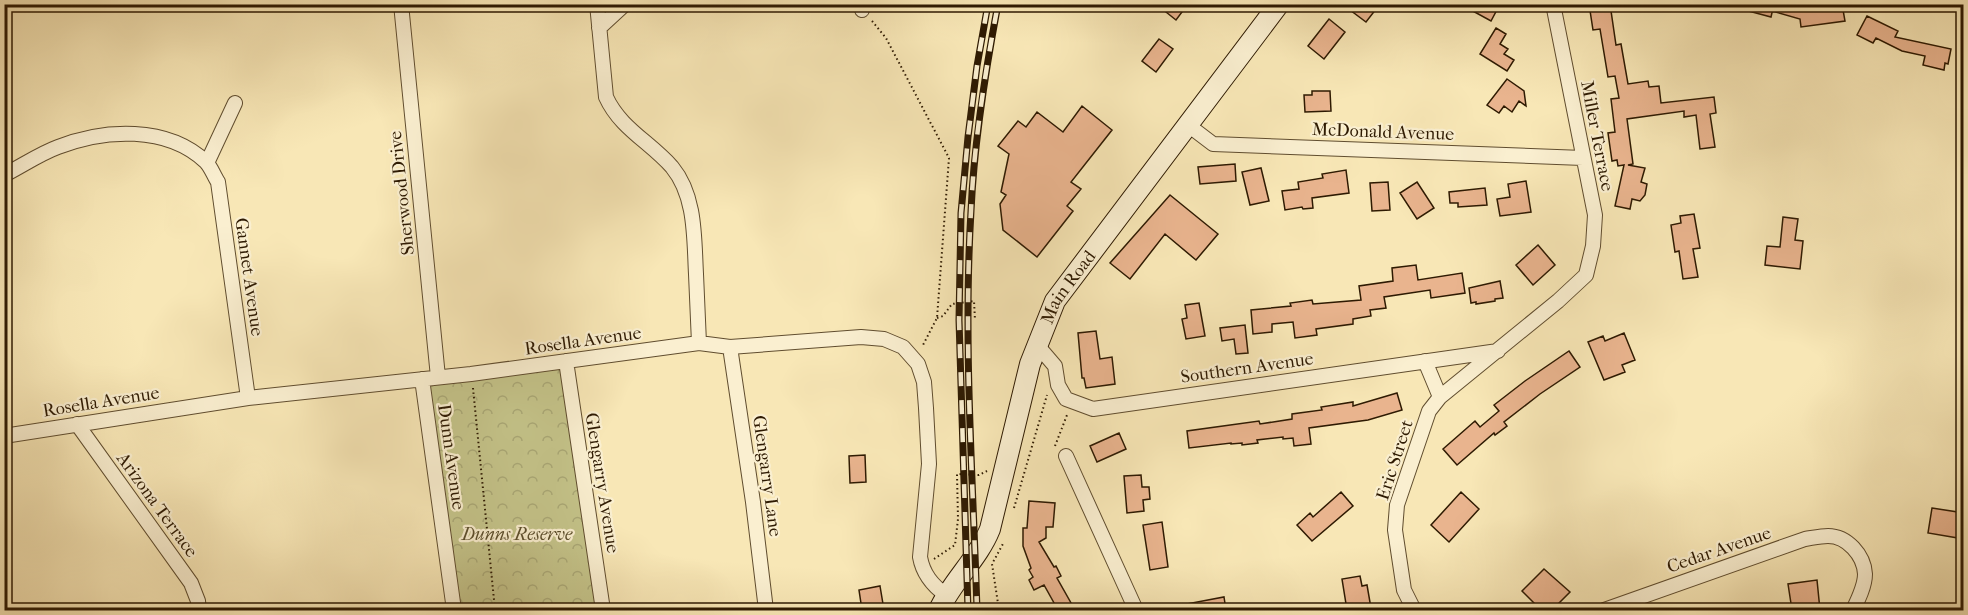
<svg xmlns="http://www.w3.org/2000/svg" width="1968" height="615" viewBox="0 0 1968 615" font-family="'IM FELL French Canon',serif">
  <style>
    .park { fill: url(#park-crowns); stroke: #796e46; stroke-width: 1.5 }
    .building { fill: #e9b48e; stroke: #2e1a02; stroke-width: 1.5 }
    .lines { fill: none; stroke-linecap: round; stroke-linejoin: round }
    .minor-casing { stroke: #604d2f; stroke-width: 16 }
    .secondary-casing { stroke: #2e1a02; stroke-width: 22 }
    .path { stroke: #2e1a02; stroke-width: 2; stroke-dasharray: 1.5 3; stroke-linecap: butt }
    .minor { stroke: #faefd0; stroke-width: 14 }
    .secondary { stroke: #faefd0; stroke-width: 20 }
    .rail-casing { stroke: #2e1a02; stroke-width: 7 }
    .rail { stroke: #faefd0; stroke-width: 4.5; stroke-dasharray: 14; stroke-linecap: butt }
    .labels { text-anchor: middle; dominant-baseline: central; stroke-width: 4.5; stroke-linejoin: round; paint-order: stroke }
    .street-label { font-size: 18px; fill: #2e1a02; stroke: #faefd0 }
    .park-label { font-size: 18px; font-style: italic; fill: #5b4d2a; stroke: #faefd0 }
  </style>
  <defs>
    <pattern id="park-crowns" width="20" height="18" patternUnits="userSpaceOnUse" patternTransform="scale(1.5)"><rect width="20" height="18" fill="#c4c389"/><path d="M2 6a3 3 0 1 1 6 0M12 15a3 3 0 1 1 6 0" fill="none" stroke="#a9a775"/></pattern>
  </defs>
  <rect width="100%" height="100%" fill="#f8e7b6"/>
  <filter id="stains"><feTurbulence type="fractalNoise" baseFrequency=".00333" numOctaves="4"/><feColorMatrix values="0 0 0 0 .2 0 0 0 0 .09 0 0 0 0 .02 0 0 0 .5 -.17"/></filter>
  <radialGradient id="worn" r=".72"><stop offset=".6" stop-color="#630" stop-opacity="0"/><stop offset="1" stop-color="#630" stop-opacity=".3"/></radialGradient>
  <path class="park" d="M566 361 603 610H454L422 379Z"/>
  <path class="building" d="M1156 4H1188L1176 20Z
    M1342 4H1380L1366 22Z
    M1460 4H1500L1491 21Z
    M1589 4H1610L1616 45 1621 44 1628 84 1648 81 1649 87 1659 86 1661 103 1714 97 1716 113 1710 114 1715 147 1700 149 1696 115 1684 117V111L1627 119 1633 164 1628 165 1645 168 1641 182 1647 184 1645 195 1640 201 1632 199 1630 209 1615 206 1624 165 1618 166 1617 160 1612 161 1608 133 1615 132 1611 99 1619 98 1615 76 1608 77 1600 29 1593 30Z
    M1737 4H1774L1771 17 1737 8Z
    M1816 4H1842L1845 21 1801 27 1800 19 1772 11Z
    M1867 16 1898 31 1895 37 1951 49 1948 64 1945 63 1944 70 1923 65 1925 56 1902 51 1876 38 1873 43 1857 35Z
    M1329 19 1345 32 1324 59 1308 46Z
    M1496 28 1506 34 1500 44 1508 49 1504 54 1514 60 1507 71 1480 54Z
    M1159 39 1173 49 1156 72 1142 61Z
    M1507 79 1524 91 1526 106 1519 101 1512 112 1504 106 1499 113 1487 105Z
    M1312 91H1330L1331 111 1305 112 1304 95H1312Z
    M1082 106 1112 130 1071 182 1081 189 1067 206 1073 211 1037 257 1003 230 1000 204 1006 195 1001 192 1009 154 998 146 1018 121 1026 127 1037 112 1063 132Z
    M1235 164 1236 181 1200 184 1198 167Z
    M1261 168 1269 201 1250 205 1242 172Z
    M1346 170 1349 193 1312 198 1313 208 1303 209 1302 207 1285 210 1282 191 1299 189 1298 182 1323 178 1322 174Z
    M1526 181 1531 212 1500 216 1497 199 1510 197 1508 184Z
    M1388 182 1390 210 1372 211 1370 183Z
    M1417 182 1434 208 1417 219 1400 193Z
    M1485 188 1487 205 1458 207V203H1450L1449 192Z
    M1170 195 1218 234 1196 260 1165 234 1130 279 1110 263Z
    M1694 214 1700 248 1693 249 1698 277 1683 279 1679 251 1675 252 1671 225 1681 223 1680 216Z
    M1783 217 1798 219 1795 240 1803 241 1800 269 1765 265 1767 246 1780 247Z
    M1538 245 1555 265 1533 285 1516 265Z
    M1416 265 1418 280 1462 273 1465 293 1431 298 1430 290 1384 297 1386 308 1370 310 1371 316 1353 319V324L1316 329 1317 335 1295 338 1293 322 1272 324V332L1253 334 1251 310 1291 306 1290 303 1312 300 1313 304 1361 300 1359 286 1393 281 1392 268Z
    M1500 281 1503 298 1495 299V301L1476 304V302L1471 303 1469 288Z
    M1199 303 1205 336 1186 339 1182 319 1187 318 1185 305Z
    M1245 325 1248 353 1236 354 1234 339 1222 341 1220 328Z
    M1096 331 1100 359 1112 357 1115 384 1086 388 1084 378H1082L1078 333Z
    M1624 333 1635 360 1622 365 1625 372 1604 380 1588 342 1603 336 1605 341Z
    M1569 351 1580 367 1540 394 1504 422 1507 426 1495 435 1494 433 1457 465 1443 449 1475 421 1480 427 1499 411 1494 405 1525 381Z
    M1397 393 1402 410 1368 420 1309 428 1311 444 1294 446 1293 438 1283 439V437L1257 440 1258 443 1242 445V443L1231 444V443L1189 448 1187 431 1259 421 1260 424 1292 419V414L1322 410 1321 407 1353 402V406Z
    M1119 433 1126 449 1097 462 1090 446Z
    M865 455 866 482 850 483 849 456Z
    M1141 475 1142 487H1149L1150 499 1143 500 1144 511 1127 513 1124 476Z
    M1341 492 1353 506 1312 541 1297 525 1310 513 1313 517Z
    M1461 492 1479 509 1449 542 1431 525Z
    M1029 501 1055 503 1053 527H1046V538L1039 542 1054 567 1056 566 1061 576 1057 578 1075 610H1058L1044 585 1034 590 1029 580 1033 577 1029 570 1031 568 1023 546V528H1027Z
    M1932 508 1964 513V539L1928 533Z
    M1162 522 1168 567 1150 570 1143 525Z
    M1544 569 1570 592 1552 610H1541L1522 591Z
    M1360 576 1362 586 1367 585 1371 608 1368 609V610H1347L1342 579Z
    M1817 580 1820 610H1792L1788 584Z
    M880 586 884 610H862L859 590Z
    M1224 597 1226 610H1181V605Z"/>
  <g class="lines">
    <defs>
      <path id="minor" d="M401 4 438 377
        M597 4 606 97C620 128 650 142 672 167 696 196 694 238 696 274 697 297 698 320 699 343
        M862 10 863 4
        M599 28 625 4
        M1188 125 1213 144 1583 158
        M207 163 235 103
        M4 175C22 166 39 154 58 147 104 129 167 125 206 162 211 167 214 176 218 182L248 398
        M1037 345 1055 366 1058 385 1066 399 1093 409 1498 351
        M730 347 753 502 766 610
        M566 361 603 610
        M422 379 454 610
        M1440 397 1558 301 1586 275 1593 246 1595 215 1553 4
        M77 424 191 583 198 601 199 610
        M4 436 248 398 471 374 699 343 730 347 861 337 884 339 903 347 918 364 924 382 926 408 929 464 920 557C923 574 932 585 946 595
        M1066 456 1136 610
        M1414 610 1404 590 1395 530 1397 505 1429 411 1440 397 1425 361
        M1604 610 1805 539C1812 538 1821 536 1828 536 1847 536 1864 555 1865 574 1865 586 1858 600 1853 610"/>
      <g id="secondary">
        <path id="s1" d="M939 610C952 581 978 559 990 529L1030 364 1055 301 1279 4"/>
      </g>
    </defs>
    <use href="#minor" class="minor-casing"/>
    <use href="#secondary" class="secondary-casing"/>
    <path class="path" d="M872 21 886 38 949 158 937 318 922 347
      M937 318 943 316 952 304 974 301 975 320
      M473 388 495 610
      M1055 446 1067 415
      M1014 508 1047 395
      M934 559 955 545 958 519 957 474 979 475 987 471
      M999 610 992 564 1004 542"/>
    <use href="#minor" class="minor"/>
    <use href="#secondary" class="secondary"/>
    <defs>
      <path id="rail" d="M968 610 959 320 961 213 968 137 977 66 988 4
        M977 610C973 478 963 344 971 211 974 142 985 73 998 4"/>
    </defs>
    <use href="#rail" class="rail-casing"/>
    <use href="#rail" class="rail"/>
  </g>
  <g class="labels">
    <g class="street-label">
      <text transform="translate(1383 132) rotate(2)">McDonald Avenue</text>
      <text transform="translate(1597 136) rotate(79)">Miller Terrace</text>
      <text transform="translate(402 193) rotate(-96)">Sherwood Drive</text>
      <text transform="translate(249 277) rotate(82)">Gannet Avenue</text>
      <text stroke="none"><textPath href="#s1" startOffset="352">Main Road</textPath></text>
      <text transform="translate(583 341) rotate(-8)">Rosella Avenue</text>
      <text transform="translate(1247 368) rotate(-8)">Southern Avenue</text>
      <text transform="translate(101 402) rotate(-9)">Rosella Avenue</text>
      <text transform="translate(451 457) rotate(82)">Dunn Avenue</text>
      <text transform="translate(1395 460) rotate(-72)">Eric Street</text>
      <text transform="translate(767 476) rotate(82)">Glengarry Lane</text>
      <text transform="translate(602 483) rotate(81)">Glengarry Avenue</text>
      <text transform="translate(157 505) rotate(54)">Arizona Terrace</text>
      <text transform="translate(1719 550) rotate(-19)">Cedar Avenue</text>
    </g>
    <g class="park-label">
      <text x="517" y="534">Dunns Reserve</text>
    </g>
  </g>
  <rect width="1968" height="615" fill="none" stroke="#f8e7b6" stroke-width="24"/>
  <rect x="6" y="6" width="1956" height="603" fill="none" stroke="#2e1a02" stroke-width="3"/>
  <rect x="12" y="12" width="1944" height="591" fill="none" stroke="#2e1a02" stroke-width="1.5"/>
  <rect width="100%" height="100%" filter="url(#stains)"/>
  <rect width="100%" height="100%" fill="url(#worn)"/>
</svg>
